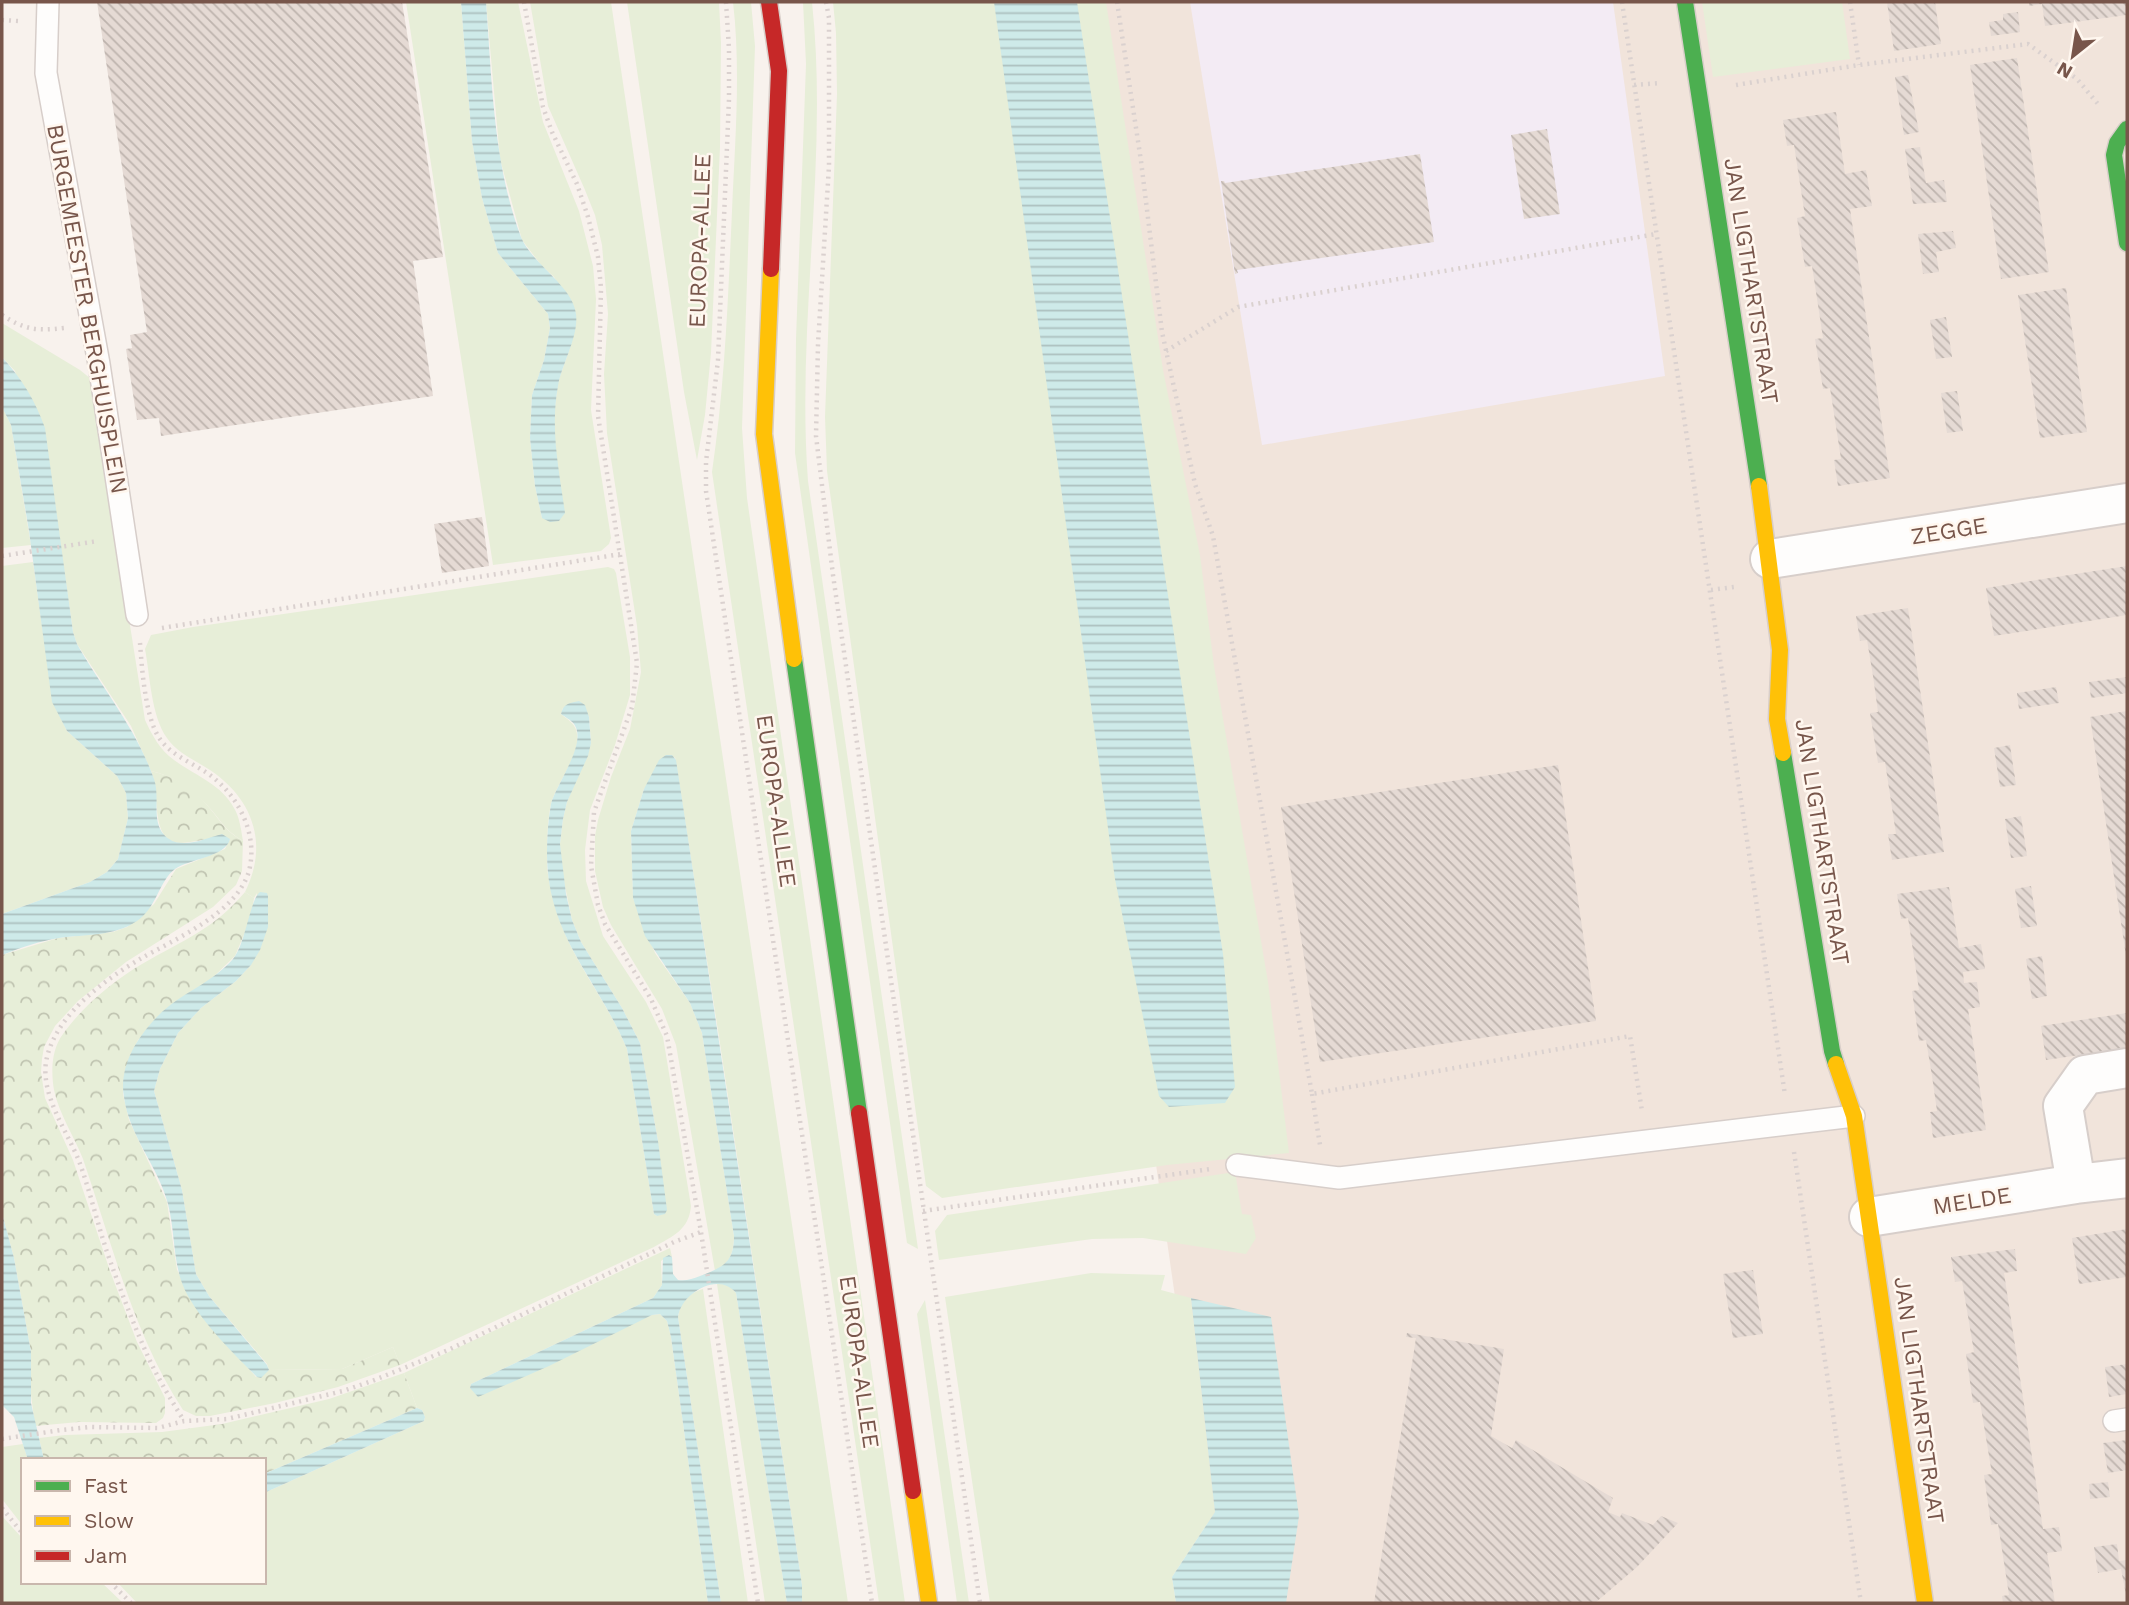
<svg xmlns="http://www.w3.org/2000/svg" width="2129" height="1605" viewBox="0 0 2129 1605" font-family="'Work Sans',sans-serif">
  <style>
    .residential { fill: #f1e4db }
    .education { fill: #f3ebf4 }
    .green { fill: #e7eed8; fill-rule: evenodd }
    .forest { fill: url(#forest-crowns) }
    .water { fill: url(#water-rules) }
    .building { fill: url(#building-back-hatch) }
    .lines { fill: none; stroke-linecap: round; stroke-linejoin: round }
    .lane-casing { stroke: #d7ceca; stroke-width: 24 }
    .street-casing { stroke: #d7ceca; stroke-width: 42 }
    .fast-casing { stroke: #d8cec9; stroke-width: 19 }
    .slow-casing { stroke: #d8cec9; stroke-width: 19 }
    .jam-casing { stroke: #d8cec9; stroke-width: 19 }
    .path { stroke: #dad1cf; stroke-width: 4.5; stroke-dasharray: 2 5; stroke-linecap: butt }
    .lane { stroke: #fefdfc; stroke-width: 21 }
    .street { stroke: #fefdfc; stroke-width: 38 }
    .fast { stroke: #4caf50; stroke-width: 16 }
    .slow { stroke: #ffc107; stroke-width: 16 }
    .jam { stroke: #c62828; stroke-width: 16 }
    .labels { text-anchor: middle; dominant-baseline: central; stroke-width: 5; stroke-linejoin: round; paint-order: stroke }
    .street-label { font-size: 23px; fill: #78564b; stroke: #fff7ef }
  </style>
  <defs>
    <pattern id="forest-crowns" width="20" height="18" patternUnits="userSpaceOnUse" patternTransform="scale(1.75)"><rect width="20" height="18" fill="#e7eed8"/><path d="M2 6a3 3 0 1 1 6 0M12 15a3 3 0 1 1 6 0" fill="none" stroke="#c0c4b1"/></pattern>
    <pattern id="water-rules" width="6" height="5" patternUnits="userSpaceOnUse" patternTransform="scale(1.75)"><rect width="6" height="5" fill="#ceeae9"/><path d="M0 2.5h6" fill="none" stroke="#acc0bf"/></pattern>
    <pattern id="building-back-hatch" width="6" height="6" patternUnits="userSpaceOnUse" patternTransform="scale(1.75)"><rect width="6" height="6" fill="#e5dad4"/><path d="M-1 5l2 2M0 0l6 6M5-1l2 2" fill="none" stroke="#beb4ae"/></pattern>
  </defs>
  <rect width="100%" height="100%" fill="#f8f2ed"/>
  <path class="residential" d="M989 2H2127V1603H1219Z"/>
  <path class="education" d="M1190 2H1613L1665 376 1262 445Z"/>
  <path class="green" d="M406 2H461L472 141 482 198 498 253 548 314 550 328 544 360 532 395 530 438 535 486 542 518 556 452 553 423 558 382 571 345 576 314 554 277 541 265 522 240 500 159 486 2H518L543 122 579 211 593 266 596 299 591 410 611 538 609 544 601 551 493 565Z
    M530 2H611L848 1603H802V1585L719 1037 675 757 644 789 631 831 633 898 655 953 690 1003 702 1033 734 1236C734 1252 730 1264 715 1271L676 1045 662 1009 611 925 603 907 595 871V836L598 820 611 777 630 729 641 672 637 626 607 433 604 374 608 314 602 245 595 215 585 190 548 106Z
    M627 2H719L721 43 720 147 711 353 705 415 697 460 684 392Z
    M733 2H751L755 46 742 428 747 498 905 1603H879L712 472C725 384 728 299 732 211 735 142 741 70 733 2Z
    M803 2H812C829 161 796 321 808 481L918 1249 907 1243 795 453 796 339 806 64Z
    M833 2H1106L1163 370 1200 555 1214 666 1268 982 1289 1153 1167 1165 942 1198 926 1186 827 471 825 417 837 94 836 33Z
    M1702 2H1842L1850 59 1713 77Z
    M2 323 80 370 91 379 145 720C152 735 160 750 174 760 196 776 221 784 234 808 240 818 241 830 243 841 223 829 222 821 207 805 192 789 172 775 151 771L131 726 77 644 73 632 57 521 15 371 2 357Z
    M2 407 11 425 31 545 2 548Z
    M33 562 53 702 67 731 117 776 126 793 128 818 118 859 107 872 90 882 2 914V566Z
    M608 567 614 569 616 573 630 657V695L615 745 590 810 585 850 586 881 603 936 646 1002 663 1037 691 1206C689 1230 673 1236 654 1247L400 1365 393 1347 342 1369 269 1370 267 1364 209 1296 196 1274 182 1190 154 1091 160 1069 178 1033 201 1008 236 981 251 965 257 893 254 898 245 892C269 844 253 799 210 770 195 760 177 753 167 738 151 716 150 675 145 649L151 635 193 627ZM563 708 589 716 591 743 567 802 563 819 560 844 561 867 572 920 581 942 622 1008 640 1043 658 1141 657 1216 654 1214 627 1049C603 991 564 954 551 890 549 881 547 872 547 863 547 844 547 823 551 804 556 784 581 754 577 734 576 724 568 720 561 714Z
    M1235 1172 1242 1214 1251 1215 1256 1238 1246 1254 1143 1238 1092 1239 939 1260 935 1231 947 1215Z
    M670 1248 672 1257 669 1255 661 1261 662 1285 653 1298 471 1384 470 1388 652 1315 660 1314 667 1321 671 1337 708 1603H137L117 1582H264V1493L424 1421 425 1417 422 1410 417 1408 404 1373Z
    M1091 1273 1165 1275 1161 1290 1191 1298 1215 1512 1172 1577 1176 1603H990L945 1297Z
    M721 1283 731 1287 736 1293 787 1603H765L717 1284Z
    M703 1289 748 1603H721L678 1317C680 1302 688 1293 703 1289Z
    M925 1300 969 1603H957L917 1314Z
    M23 1444 28 1460H23V1526L2 1499V1447Z
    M2 1516 23 1539V1582H101L123 1603H2Z"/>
  <path class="forest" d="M151 771C174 776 192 787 207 805 221 821 224 830 243 841L242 871 236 885 213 907 126 962 78 1001 55 1026 44 1047 42 1059 41 1072 45 1098 73 1160 110 1271 137 1342 165 1398V1413L163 1418 156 1423 79 1422 35 1426 30 1387 31 1352 14 1258 2 1213V955L58 938 113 932 127 927 154 904 176 869 225 849 230 839C221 839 211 838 202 840 194 841 187 843 179 843 149 840 161 793 151 771Z
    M245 892 254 898 251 918 235 956 207 983 187 994 138 1040 128 1061 124 1076 123 1094 129 1120 167 1202 177 1270 203 1316 256 1377 269 1370 342 1369 393 1347 400 1365 338 1387 275 1403 210 1416H196L183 1410C133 1334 112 1243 83 1159 74 1136 59 1114 54 1090 51 1072 51 1050 63 1034 82 1007 113 981 142 964 183 940 213 930 245 892Z
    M404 1373 417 1408 264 1474V1460H44L39 1438 65 1435 162 1432 222 1424 329 1399Z"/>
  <path class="water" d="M461 2H486C492 80 493 163 521 237 532 264 573 286 576 314 579 336 561 366 558 386 550 429 559 470 565 513L559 521 550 522 542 518 535 486 530 438 532 395 544 360 550 328 548 314 498 253 482 198 472 141Z
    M994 2H1077L1223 954 1235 1087 1225 1103 1169 1107 1159 1096 1115 879Z
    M2 357C22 379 35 400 45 428L73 632 77 644C103 690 136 728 154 779 161 798 149 826 169 839 184 849 207 838 222 834L230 839C226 857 189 859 175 869 159 881 157 907 137 921 113 937 86 934 59 938 40 941 20 948 2 955V914L90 882 107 872 118 859 128 818 126 793 117 776 67 731 52 702 29 531 11 425 2 407Z
    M579 701 585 705 589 717 591 743 588 756 567 802 563 819 560 844 566 894 572 920 581 942 622 1008 640 1043 658 1141 667 1210 665 1214 657 1216 654 1214 627 1049C598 979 546 935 547 852 547 837 548 820 551 804 556 784 588 743 574 724 571 720 565 717 561 714 563 704 569 703 579 701Z
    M666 755H672L676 760 802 1585V1603H787L736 1293C719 1271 681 1293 678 1317L721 1603H708L671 1337 667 1321 660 1314 652 1315 549 1366 478 1397 470 1388 471 1384 653 1298 662 1285 663 1258 669 1255 672 1257 673 1274 678 1280C687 1281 692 1279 700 1276 723 1267 734 1263 734 1236L702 1033 690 1003 645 936 633 898 631 831 644 789 659 760Z
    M260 892 267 893 268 896V927L260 950 251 965 236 981 201 1008 178 1033 160 1069 154 1091 182 1190 196 1274 209 1296 267 1365 269 1370 261 1378 257 1377C233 1353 205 1326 188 1296 172 1268 176 1235 168 1204 158 1166 129 1136 124 1097 121 1081 125 1065 132 1051 140 1035 155 1017 169 1006 191 989 213 981 233 959 246 943 250 899 260 892Z
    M2 1213 14 1258 31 1352V1403L44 1460H28L14 1417 2 1405Z
    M1191 1298 1271 1317 1299 1516 1286 1603H1176L1172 1577 1215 1512Z
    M417 1408 422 1410 425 1417 424 1421 264 1493V1474Z"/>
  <path class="building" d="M97 2H402L443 257 413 261 433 396 161 436 159 418 137 420 126 349 132 348 130 335 147 332Z
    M1887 2H1935L1941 44 1894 51Z
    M2029 2H2127V15L2045 26 2042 4 2029 6Z
    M2018 12 2020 32 1991 36 1989 22 2003 20V14Z
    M2017 58 2049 272 2001 279 1970 65Z
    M1908 75 1919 132 1904 135 1895 77Z
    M1836 112 1845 174 1866 170 1872 206 1850 209 1890 478 1838 486 1834 460 1841 459 1830 388 1823 389 1815 339 1823 338 1812 266 1805 267 1797 218 1805 216 1794 145 1787 146 1783 120Z
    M1547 129 1560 214 1524 219 1511 135Z
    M1920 147 1926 183 1944 180 1947 202 1913 204 1905 149Z
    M1420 154 1434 242 1237 270 1238 273 1235 274 1221 181H1224L1225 183Z
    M1953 231 1956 248 1936 252 1939 272 1923 274 1918 234Z
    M2066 288 2087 432 2040 438 2018 295Z
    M1946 317 1952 357 1936 359 1930 320Z
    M1957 391 1963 431 1947 433 1941 393Z
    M482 517 489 566 442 573 434 524Z
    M2127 566V615L1994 636 1986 588Z
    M1908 608 1944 852 1892 860 1888 834H1896L1885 762 1878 763 1870 713 1878 712 1873 676 1867 640 1860 641 1856 616Z
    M2127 677V693L2091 698 2089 682Z
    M2056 687 2059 703 2019 709 2017 693Z
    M2127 711V956H2126L2090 717Z
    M2010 745 2016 785 2000 787 1994 748Z
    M1558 765 1596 1021 1320 1062 1281 807Z
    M2021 816 2027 856 2011 858 2005 819Z
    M2031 886 2037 926 2021 928 2015 889Z
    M1949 887 1959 948 1981 944 1985 969 1963 972 1964 983 1977 982 1980 1007 1968 1009 1986 1130 1933 1138 1930 1112 1937 1111 1932 1076 1926 1040 1919 1041 1912 991 1919 990 1908 918 1901 919 1897 894Z
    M2042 956 2047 996 2032 999 2026 959Z
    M2127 1013V1048L2046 1060 2041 1026Z
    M2127 1229V1277L2079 1284 2072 1238Z
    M2015 1249 2017 1271 2004 1273 2043 1529 2059 1527 2062 1551 2047 1553 2055 1603H2003L2002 1596 2009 1595 1998 1524 1991 1525 1984 1475 1992 1474 1980 1402 1973 1403 1966 1354 1974 1352 1962 1281 1955 1282 1951 1257Z
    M1753 1270 1763 1334 1733 1338 1723 1274Z
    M1407 1333 1504 1349 1491 1436 1512 1448 1516 1440 1613 1498 1608 1512 1620 1517 1622 1513 1653 1525 1661 1516 1678 1523 1637 1567 1595 1603H1374L1416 1338 1406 1337Z
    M2127 1364V1394L2109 1397 2105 1367Z
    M2127 1440V1470L2108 1473 2103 1443Z
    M2108 1482 2110 1497 2090 1499 2089 1484Z
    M2117 1544 2119 1561 2127 1560V1600L2121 1569 2098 1573 2094 1547Z"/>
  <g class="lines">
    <defs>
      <path id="lane" d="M48 2 46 73 99 364 137 615
        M1237 1165 1339 1178 1854 1116
        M2114 1421 2127 1419"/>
      <path id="street" d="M1770 559 2127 503
        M2076 1184 2063 1106 2085 1075 2127 1068
        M1869 1217 2076 1184 2127 1178"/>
      <path id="fast" d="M1685 2 1759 486
        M2127 129 2117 143 2114 155 2127 243
        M794 659 859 1113
        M1783 753 1832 1051 1836 1064"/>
      <path id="slow" d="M771 269 764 434 794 659
        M1759 486 1780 650 1777 719 1783 753
        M1836 1064 1854 1116 1925 1603
        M913 1491 929 1603"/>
      <path id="jam" d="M769 2 779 71 771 269
        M859 1113 913 1491"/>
    </defs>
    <use href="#lane" class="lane-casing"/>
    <use href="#street" class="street-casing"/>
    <use href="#fast" class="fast-casing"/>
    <use href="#slow" class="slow-casing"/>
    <use href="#jam" class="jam-casing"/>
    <path class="path" d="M524 2 543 107 552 132 577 184 588 217 598 257 601 288 598 416 637 663 632 707 594 812 591 866 598 905 605 924 651 999 667 1036 701 1232 758 1603
      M726 2 729 49V99L718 360 706 462V491L872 1603
      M826 2 829 18V166L818 344 816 436 833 575 980 1603
      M1117 2 1141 161 1162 332 1195 484 1213 536 1312 1094 1630 1036 1642 1111
      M1622 2 1785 1095
      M1850 2 1859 65
      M2 20 18 21
      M1634 85 1661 83
      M1736 85 1859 65 2028 44 2077 79 2098 104
      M2 315C25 330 37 331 64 328
      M1166 351 1238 307 1656 234
      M2 556 98 541
      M1711 590 1734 587
      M162 628 621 554
      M140 643C142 669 145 714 158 736 168 753 188 761 204 771 236 791 259 832 249 871 237 913 175 939 140 959 103 981 54 1016 46 1062 41 1096 67 1131 79 1161 90 1191 97 1222 107 1252 120 1289 134 1326 150 1361 160 1382 172 1401 184 1421
      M1312 1094 1320 1145
      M1794 1152 1861 1603
      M923 1211 1210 1169
      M2 1439 61 1430 90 1427 158 1428 184 1421 227 1419 343 1391 372 1381 448 1350 674 1242 701 1232
      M2 1508 23 1534
      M110 1582 131 1603"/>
    <use href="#lane" class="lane"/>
    <use href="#street" class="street"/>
    <use href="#fast" class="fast"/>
    <use href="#slow" class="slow"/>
    <use href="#jam" class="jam"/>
  </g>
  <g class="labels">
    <g class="street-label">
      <text transform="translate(700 241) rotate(-88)">EUROPA-ALLEE</text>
      <text transform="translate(1751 281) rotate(81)">JAN LIGTHARTSTRAAT</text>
      <text transform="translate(87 309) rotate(80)">BURGEMEESTER BERGHUISPLEIN</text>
      <text transform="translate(1949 531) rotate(-9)">ZEGGE</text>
      <text transform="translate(776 801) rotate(82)">EUROPA-ALLEE</text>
      <text transform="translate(1822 842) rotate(81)">JAN LIGTHARTSTRAAT</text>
      <text transform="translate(1972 1201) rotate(-9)">MELDE</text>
      <text transform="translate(859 1362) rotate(82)">EUROPA-ALLEE</text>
      <text transform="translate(1919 1400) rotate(82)">JAN LIGTHARTSTRAAT</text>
    </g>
  </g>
  <rect width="2129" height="1605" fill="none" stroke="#78564b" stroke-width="7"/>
  <rect x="21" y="1458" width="245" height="126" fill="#fff7ef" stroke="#c9b7ad" stroke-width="2"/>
  <rect x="35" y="1481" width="35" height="10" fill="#4caf50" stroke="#c9b7ad" stroke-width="2"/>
  <text x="84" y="1493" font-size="21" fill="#78564b">Fast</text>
  <rect x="35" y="1516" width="35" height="10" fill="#ffc107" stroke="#c9b7ad" stroke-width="2"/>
  <text x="84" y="1528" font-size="21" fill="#78564b">Slow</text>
  <rect x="35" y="1551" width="35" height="10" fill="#c62828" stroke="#c9b7ad" stroke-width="2"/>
  <text x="84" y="1563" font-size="21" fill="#78564b">Jam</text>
  <g transform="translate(2073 56) rotate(210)" stroke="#fff7ef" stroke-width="5" paint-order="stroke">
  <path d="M0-5L12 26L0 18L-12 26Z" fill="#78564b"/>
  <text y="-10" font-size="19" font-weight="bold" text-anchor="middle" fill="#78564b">N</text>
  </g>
</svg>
